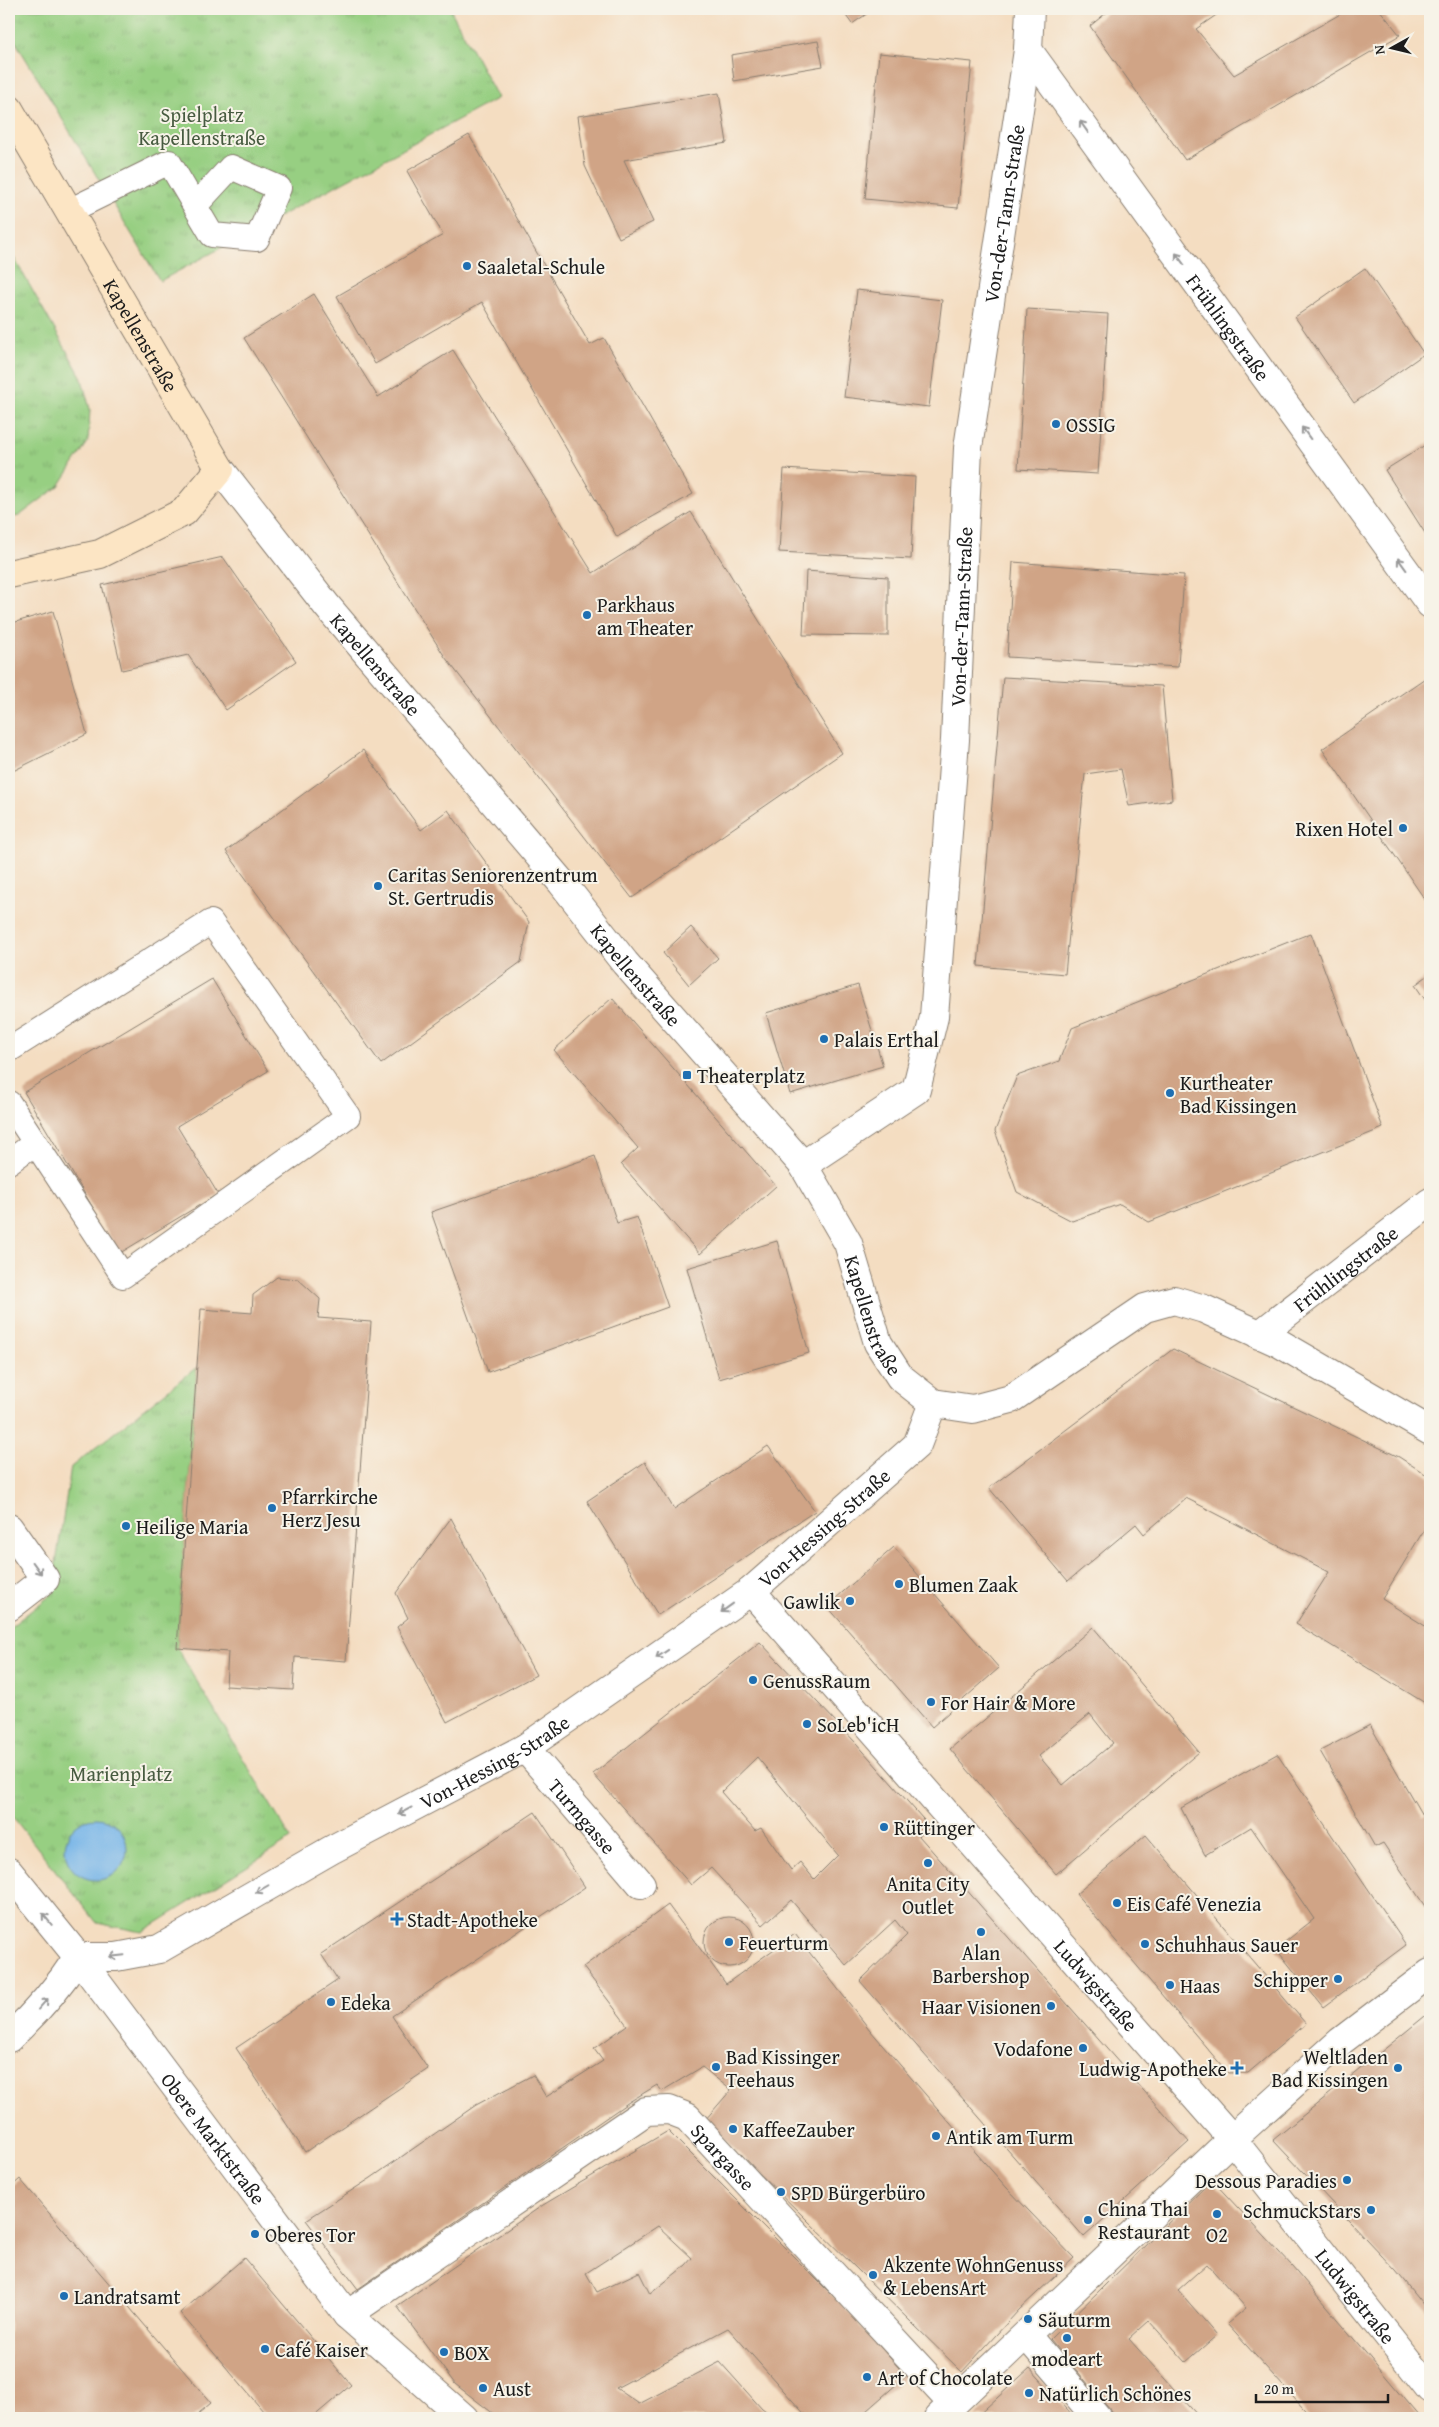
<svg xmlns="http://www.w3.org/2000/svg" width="1439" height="2427" viewBox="0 0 1439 2427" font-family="'Gentium Book Plus',serif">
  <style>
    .park { fill: url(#park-tufts); stroke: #5a764f }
    .water { fill: #75b4e8; stroke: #486882 }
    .building { fill: #d0a486; fill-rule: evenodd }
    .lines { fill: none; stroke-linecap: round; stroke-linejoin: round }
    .lane-casing { stroke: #887c6e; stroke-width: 26 }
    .street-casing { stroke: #887c6e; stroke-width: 30 }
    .secondary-casing { stroke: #887c6e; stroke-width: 30 }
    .lane { stroke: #fff; stroke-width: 24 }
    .street { stroke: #fff; stroke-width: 28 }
    .secondary { stroke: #fce5c4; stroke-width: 28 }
    .oneway { stroke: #999 }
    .poi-dot { fill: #1f6fb2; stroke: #f7f3e8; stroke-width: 2 }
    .labels { text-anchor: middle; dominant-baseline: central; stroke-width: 4; stroke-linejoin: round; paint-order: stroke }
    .park-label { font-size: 20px; fill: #475b40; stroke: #f7f3e8 }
    .street-label { font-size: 20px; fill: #1c1c1c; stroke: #f7f3e8 }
    .poi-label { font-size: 20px; fill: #1c1c1c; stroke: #f7f3e8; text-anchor: start }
  </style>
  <defs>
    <pattern id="park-tufts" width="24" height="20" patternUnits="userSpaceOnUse" patternTransform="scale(1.25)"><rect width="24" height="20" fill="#97cf82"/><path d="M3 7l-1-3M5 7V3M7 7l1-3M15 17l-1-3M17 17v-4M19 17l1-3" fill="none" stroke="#82b170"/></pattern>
  </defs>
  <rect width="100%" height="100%" fill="#f7f3e8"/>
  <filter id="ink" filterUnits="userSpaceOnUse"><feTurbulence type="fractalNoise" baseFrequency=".02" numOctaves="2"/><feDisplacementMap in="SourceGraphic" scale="10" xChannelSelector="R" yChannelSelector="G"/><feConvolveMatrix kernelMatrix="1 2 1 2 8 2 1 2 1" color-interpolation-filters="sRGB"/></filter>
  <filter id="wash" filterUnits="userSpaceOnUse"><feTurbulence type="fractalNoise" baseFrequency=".0096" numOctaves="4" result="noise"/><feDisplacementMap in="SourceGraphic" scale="20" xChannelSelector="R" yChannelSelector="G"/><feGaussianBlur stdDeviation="1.12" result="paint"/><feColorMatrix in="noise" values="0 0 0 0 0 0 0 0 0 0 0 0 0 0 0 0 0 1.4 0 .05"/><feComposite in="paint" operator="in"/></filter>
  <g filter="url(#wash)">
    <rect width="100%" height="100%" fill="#f4ddc1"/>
    <path class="park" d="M9 9H450L498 98 160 281 9 31Z
      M9 249 81 376 90 409 88 442 59 486 19 516 9 518Z
      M197 1367 177 1648 291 1839 142 1932 97 1923 9 1812V1628L51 1595 71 1467Z"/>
    <path class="water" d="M65 1849a31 31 0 1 1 62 0a31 31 0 1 1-62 0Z"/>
    <g id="blocks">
      <path class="building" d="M841 9H874L852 24Z
        M1111 9H1225L1196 29 1234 75 1349 9H1379L1400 35 1185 160 1090 26Z
        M818 41 823 66 734 81 731 55Z
        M879 53 972 62 958 208 865 199Z
        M719 93 727 143 624 160 653 222 619 238 585 166 578 116Z
        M469 135 590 345 604 338 693 494 617 537 482 302 375 364 337 296 443 235 407 171Z
        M1365 268 1424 354 1354 403 1295 317Z
        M857 290 942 300 929 407 844 397Z
        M314 294 378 397 453 350 593 573 691 512 842 753 632 898 445 657 244 338Z
        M1027 309 1108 314 1098 474 1018 469Z
        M1430 442V541L1385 470Z
        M784 469 915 477 911 559 779 552Z
        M223 557 296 661 226 710 188 655 122 670 102 585Z
        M1013 562 1184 575 1178 667 1007 657Z
        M806 571 888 577V636L803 635Z
        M53 611 87 734 9 773V624Z
        M1428 676 1430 678V907L1322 749Z
        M1003 677 1162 686 1172 800 1129 806 1121 769 1085 774 1065 974 978 966Z
        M363 750 421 830 448 810 529 922 521 962 381 1064 226 851Z
        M691 927 718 958 689 985 663 953Z
        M1311 933 1383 1128 1149 1222 1120 1204 1072 1221 1017 1192 995 1131 1017 1076 1059 1061 1072 1028Z
        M1430 974V1007L1415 985Z
        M212 979 268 1071 177 1126 218 1194 120 1253 24 1092Z
        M858 985 883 1066 790 1094 766 1013Z
        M612 998 776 1186 700 1254 621 1164 638 1148 554 1050Z
        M595 1156 617 1223 637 1217 668 1307 488 1372 431 1212Z
        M777 1241 809 1353 719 1379 687 1268Z
        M277 1277 298 1279 320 1299 318 1318 371 1322 346 1661 295 1657 293 1690 226 1686 228 1652 177 1648 201 1309 252 1313 253 1295Z
        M1173 1349 1399 1457 1430 1477V1520L1382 1599 1430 1629V1706L1296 1624 1329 1572 1186 1498 1144 1534 1136 1524 1068 1581 989 1488Z
        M768 1446 815 1511 658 1615 587 1501 645 1462 674 1509Z
        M451 1518 536 1675 447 1722 397 1627 408 1618 396 1593Z
        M894 1547 999 1668 932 1727 827 1606Z
        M1093 1627 1199 1752 1056 1874 950 1749ZM1090 1714 1113 1743 1063 1785 1039 1756Z
        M760 1642 856 1743 930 1827 919 1836 1189 2142 1084 2237 860 1981 907 1935 895 1920 846 1965 791 1900 763 1925 711 1868 691 1885 593 1774ZM757 1757 838 1855 814 1879 800 1862 791 1870 761 1828 755 1831 721 1792Z
        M1370 1725 1423 1817 1430 1812V1914L1383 1843 1375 1847 1320 1751Z
        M1277 1754 1406 1945 1323 2007 1276 1949 1314 1919 1251 1827 1205 1855 1181 1808Z
        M535 1812 585 1887 392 2016 428 2069 305 2152 236 2048 338 1980 321 1954Z
        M1146 1835 1306 2024 1248 2073H1228L1076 1894Z
        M668 1905 726 1984 795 1934 870 2030 962 2137 1007 2188 1074 2258 1019 2310 962 2372 705 2120 731 2090 702 2067 662 2091 657 2085 629 2102 358 2289 306 2220 371 2178 476 2105 533 2075 546 2097 603 2061 594 2049 627 2025 583 1967Z
        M704 1942a25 25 0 1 1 50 0a25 25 0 1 1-50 0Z
        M1430 2012V2313L1396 2271 1273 2140Z
        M668 2131 852 2315 906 2376 858 2418H808L728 2328 616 2388 639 2404 720 2362 762 2409 774 2418H499L455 2384 397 2306 543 2205ZM658 2226 692 2258 686 2265 650 2294 639 2272 597 2292 586 2273Z
        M20 2179 211 2403 193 2418H18L9 2407V2189Z
        M1212 2180 1292 2266 1421 2418H1312L1227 2324 1246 2308 1207 2264 1178 2290 1217 2335 1186 2362 1149 2321 1129 2339 1200 2418H1117L1050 2339Z
        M244 2258 351 2385 312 2418H269L180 2313Z
        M1030 2368 1075 2418H975Z"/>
    </g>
  </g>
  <g filter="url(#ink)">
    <use href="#blocks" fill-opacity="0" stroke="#887c6e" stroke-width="1"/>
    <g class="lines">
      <defs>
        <path id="lane" d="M69 211 169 162 212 235 257 239 279 188 231 167 195 206
          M9 1050 211 922 348 1116 123 1276 9 1103
          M9 1162 35 1143"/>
        <g id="street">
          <path id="s1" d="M1028 50 1430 604"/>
          <path id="s2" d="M220 469 327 606 562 883 625 963 803 1165 848 1243 878 1343 900 1377 933 1403 973 1409 1011 1399 1145 1308 1174 1300 1204 1309 1279 1343 1430 1431"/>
          <path id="s3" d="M803 1165 916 1090 934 1017 955 740 968 448 1028 50 1030 9"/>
          <path id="s4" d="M1259 1335 1430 1202"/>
          <path d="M9 1528 45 1579 9 1607"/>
          <path id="s5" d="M751 1591 1232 2139 1430 2389"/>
          <path id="s6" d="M525 1748 641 1884"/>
          <path id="s7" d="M9 1872 78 1957 347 2315 464 2418"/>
          <path id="s8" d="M78 1957H116L159 1949 331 1850 525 1748 751 1591 917 1445 933 1403"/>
          <path d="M9 2038C36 2013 58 1988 78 1957"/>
          <path id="s9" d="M347 2315 646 2111 669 2110 687 2117 953 2404"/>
          <path d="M1026 2335 1097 2418"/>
          <path d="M938 2418 1232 2139 1341 2041 1430 1973"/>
        </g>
        <g id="secondary">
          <path id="s10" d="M9 109 220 469 184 512 100 554 9 574"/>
        </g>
      </defs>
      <use href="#lane" class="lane-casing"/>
      <use href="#street" class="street-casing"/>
      <use href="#secondary" class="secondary-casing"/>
      <use href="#lane" class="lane"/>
      <use href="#street" class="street"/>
      <use href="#secondary" class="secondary"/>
    </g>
    <defs><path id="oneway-shaft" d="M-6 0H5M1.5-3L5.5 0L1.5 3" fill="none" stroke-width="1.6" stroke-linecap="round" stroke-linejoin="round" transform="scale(1.25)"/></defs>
    <g class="oneway">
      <use href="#oneway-shaft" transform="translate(1084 127) rotate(-126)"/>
      <use href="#oneway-shaft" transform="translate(1180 259) rotate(-126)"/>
      <use href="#oneway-shaft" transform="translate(1306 433) rotate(-126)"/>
      <use href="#oneway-shaft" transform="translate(1402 564) rotate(-126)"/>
      <use href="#oneway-shaft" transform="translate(37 1568) rotate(54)"/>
      <use href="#oneway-shaft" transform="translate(727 1608) rotate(144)"/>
      <use href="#oneway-shaft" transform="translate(662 1654) rotate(146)"/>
      <use href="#oneway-shaft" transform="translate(405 1811) rotate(152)"/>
      <use href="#oneway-shaft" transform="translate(262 1889) rotate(150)"/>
      <use href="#oneway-shaft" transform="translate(47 1919) rotate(-129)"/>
      <use href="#oneway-shaft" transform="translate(117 1956) rotate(174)"/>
      <use href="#oneway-shaft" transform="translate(43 2004) rotate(-48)"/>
    </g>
  </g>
  <g class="poi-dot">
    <circle cx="467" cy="266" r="5"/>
    <circle cx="1056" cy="424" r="5"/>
    <circle cx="587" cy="615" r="5"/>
    <circle cx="1403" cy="828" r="5"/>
    <circle cx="378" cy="886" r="5"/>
    <circle cx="824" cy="1039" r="5"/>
    <rect x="682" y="1070" width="10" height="10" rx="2.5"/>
    <circle cx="1170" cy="1093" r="5"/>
    <circle cx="272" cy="1508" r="5"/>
    <circle cx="126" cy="1526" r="5"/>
    <circle cx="899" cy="1584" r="5"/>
    <circle cx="850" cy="1601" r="5"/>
    <circle cx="753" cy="1680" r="5"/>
    <circle cx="931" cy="1702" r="5"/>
    <circle cx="807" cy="1724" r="5"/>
    <circle cx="884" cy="1827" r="5"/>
    <circle cx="928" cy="1863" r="5"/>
    <circle cx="1117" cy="1903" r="5"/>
    <path d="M394.5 1911.5h5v5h5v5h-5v5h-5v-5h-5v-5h5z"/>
    <circle cx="981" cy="1932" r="5"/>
    <circle cx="729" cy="1942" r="5"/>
    <circle cx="1145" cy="1944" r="5"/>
    <circle cx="1338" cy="1979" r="5"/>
    <circle cx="1170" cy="1985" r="5"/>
    <circle cx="331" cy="2002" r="5"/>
    <circle cx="1051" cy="2006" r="5"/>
    <circle cx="1083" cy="2048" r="5"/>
    <circle cx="716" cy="2067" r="5"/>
    <path d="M1234.5 2060.5h5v5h5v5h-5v5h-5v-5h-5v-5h5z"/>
    <circle cx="1398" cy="2068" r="5"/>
    <circle cx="733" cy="2129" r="5"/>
    <circle cx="936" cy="2136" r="5"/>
    <circle cx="1347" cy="2180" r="5"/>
    <circle cx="781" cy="2192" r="5"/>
    <circle cx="1371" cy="2210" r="5"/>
    <circle cx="1217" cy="2214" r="5"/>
    <circle cx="1088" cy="2220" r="5"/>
    <circle cx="255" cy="2234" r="5"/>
    <circle cx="873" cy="2275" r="5"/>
    <circle cx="64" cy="2296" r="5"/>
    <circle cx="1028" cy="2319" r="5"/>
    <circle cx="1067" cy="2338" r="5"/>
    <circle cx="265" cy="2349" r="5"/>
    <circle cx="444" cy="2352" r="5"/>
    <circle cx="867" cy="2377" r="5"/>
    <circle cx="483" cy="2388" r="5"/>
    <circle cx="1029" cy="2393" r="5"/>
  </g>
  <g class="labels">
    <g class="park-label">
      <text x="202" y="114">Spielplatz<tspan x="202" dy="23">Kapellenstraße</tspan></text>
      <text x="121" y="1773">Marienplatz</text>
    </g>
    <g class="street-label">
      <text stroke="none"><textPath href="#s3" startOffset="1018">Von-der-Tann-Straße</textPath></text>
      <text stroke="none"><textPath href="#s1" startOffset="342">Frühlingstraße</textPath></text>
      <text stroke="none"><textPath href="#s10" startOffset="262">Kapellenstraße</textPath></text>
      <text stroke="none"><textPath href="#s3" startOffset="612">Von-der-Tann-Straße</textPath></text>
      <text stroke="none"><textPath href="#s2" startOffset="250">Kapellenstraße</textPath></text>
      <text stroke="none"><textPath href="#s2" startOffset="655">Kapellenstraße</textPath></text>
      <text stroke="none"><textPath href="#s4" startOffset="109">Frühlingstraße</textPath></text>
      <text stroke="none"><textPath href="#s2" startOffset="1075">Kapellenstraße</textPath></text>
      <text stroke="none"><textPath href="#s8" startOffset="871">Von-Hessing-Straße</textPath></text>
      <text stroke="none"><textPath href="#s8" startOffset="466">Von-Hessing-Straße</textPath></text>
      <text stroke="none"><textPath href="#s6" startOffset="89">Turmgasse</textPath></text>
      <text stroke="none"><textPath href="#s5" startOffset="524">Ludwigstraße</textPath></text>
      <text stroke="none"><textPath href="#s7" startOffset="336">Obere Marktstraße</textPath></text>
      <text stroke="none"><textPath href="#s9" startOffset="458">Spargasse</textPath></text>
      <text stroke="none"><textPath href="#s5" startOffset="929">Ludwigstraße</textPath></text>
    </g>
    <g class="poi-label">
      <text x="477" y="266">Saaletal-Schule</text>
      <text x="1066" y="424">OSSIG</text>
      <text x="597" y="604">Parkhaus<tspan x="597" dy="23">am Theater</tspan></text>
      <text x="1393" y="828" text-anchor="end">Rixen Hotel</text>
      <text x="388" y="874">Caritas Seniorenzentrum<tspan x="388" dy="23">St. Gertrudis</tspan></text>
      <text x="834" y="1039">Palais Erthal</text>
      <text x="697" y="1075">Theaterplatz</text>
      <text x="1180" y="1082">Kurtheater<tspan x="1180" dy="23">Bad Kissingen</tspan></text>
      <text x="282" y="1496">Pfarrkirche<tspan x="282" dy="23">Herz Jesu</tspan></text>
      <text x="136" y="1526">Heilige Maria</text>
      <text x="909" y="1584">Blumen Zaak</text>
      <text x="840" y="1601" text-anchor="end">Gawlik</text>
      <text x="763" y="1680">GenussRaum</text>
      <text x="941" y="1702">For Hair &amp; More</text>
      <text x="817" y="1724">SoLeb'icH</text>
      <text x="894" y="1827">Rüttinger</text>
      <text x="928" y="1883" text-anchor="middle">Anita City<tspan x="928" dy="23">Outlet</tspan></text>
      <text x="1127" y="1903">Eis Café Venezia</text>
      <text x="407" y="1919">Stadt-Apotheke</text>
      <text x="739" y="1942">Feuerturm</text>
      <text x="1155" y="1944">Schuhhaus Sauer</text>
      <text x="981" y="1952" text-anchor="middle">Alan<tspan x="981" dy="23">Barbershop</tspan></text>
      <text x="1328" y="1979" text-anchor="end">Schipper</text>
      <text x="1180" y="1985">Haas</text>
      <text x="341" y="2002">Edeka</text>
      <text x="1041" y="2006" text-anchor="end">Haar Visionen</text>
      <text x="1073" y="2048" text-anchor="end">Vodafone</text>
      <text x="726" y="2056">Bad Kissinger<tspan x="726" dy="23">Teehaus</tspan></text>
      <text x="1388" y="2056" text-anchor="end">Weltladen<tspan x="1388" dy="23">Bad Kissingen</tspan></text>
      <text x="1227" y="2068" text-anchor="end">Ludwig-Apotheke</text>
      <text x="743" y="2129">KaffeeZauber</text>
      <text x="946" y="2136">Antik am Turm</text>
      <text x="1337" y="2180" text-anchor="end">Dessous Paradies</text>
      <text x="791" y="2192">SPD Bürgerbüro</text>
      <text x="1098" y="2208">China Thai<tspan x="1098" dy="23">Restaurant</tspan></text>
      <text x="1361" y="2210" text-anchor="end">SchmuckStars</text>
      <text x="265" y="2234">Oberes Tor</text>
      <text x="1217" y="2234" text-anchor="middle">O2</text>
      <text x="883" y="2264">Akzente WohnGenuss<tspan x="883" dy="23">&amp; LebensArt</tspan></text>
      <text x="74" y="2296">Landratsamt</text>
      <text x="1038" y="2319">Säuturm</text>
      <text x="275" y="2349">Café Kaiser</text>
      <text x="454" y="2352">BOX</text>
      <text x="1067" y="2358" text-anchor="middle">modeart</text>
      <text x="877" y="2377">Art of Chocolate</text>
      <text x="493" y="2388">Aust</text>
      <text x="1039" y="2393">Natürlich Schönes</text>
    </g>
  </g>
  <rect width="1439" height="2427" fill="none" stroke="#f7f3e8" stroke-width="30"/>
  <g transform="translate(1392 48) rotate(262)" stroke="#f7f3e8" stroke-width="4" paint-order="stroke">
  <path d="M0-4L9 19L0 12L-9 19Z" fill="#1c1c1c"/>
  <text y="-8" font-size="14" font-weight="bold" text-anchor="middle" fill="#1c1c1c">N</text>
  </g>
  <path d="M1256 2394v8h132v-8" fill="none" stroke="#1c1c1c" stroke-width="2.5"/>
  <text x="1264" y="2394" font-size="15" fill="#1c1c1c" stroke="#f7f3e8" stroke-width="4" paint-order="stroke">20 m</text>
</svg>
